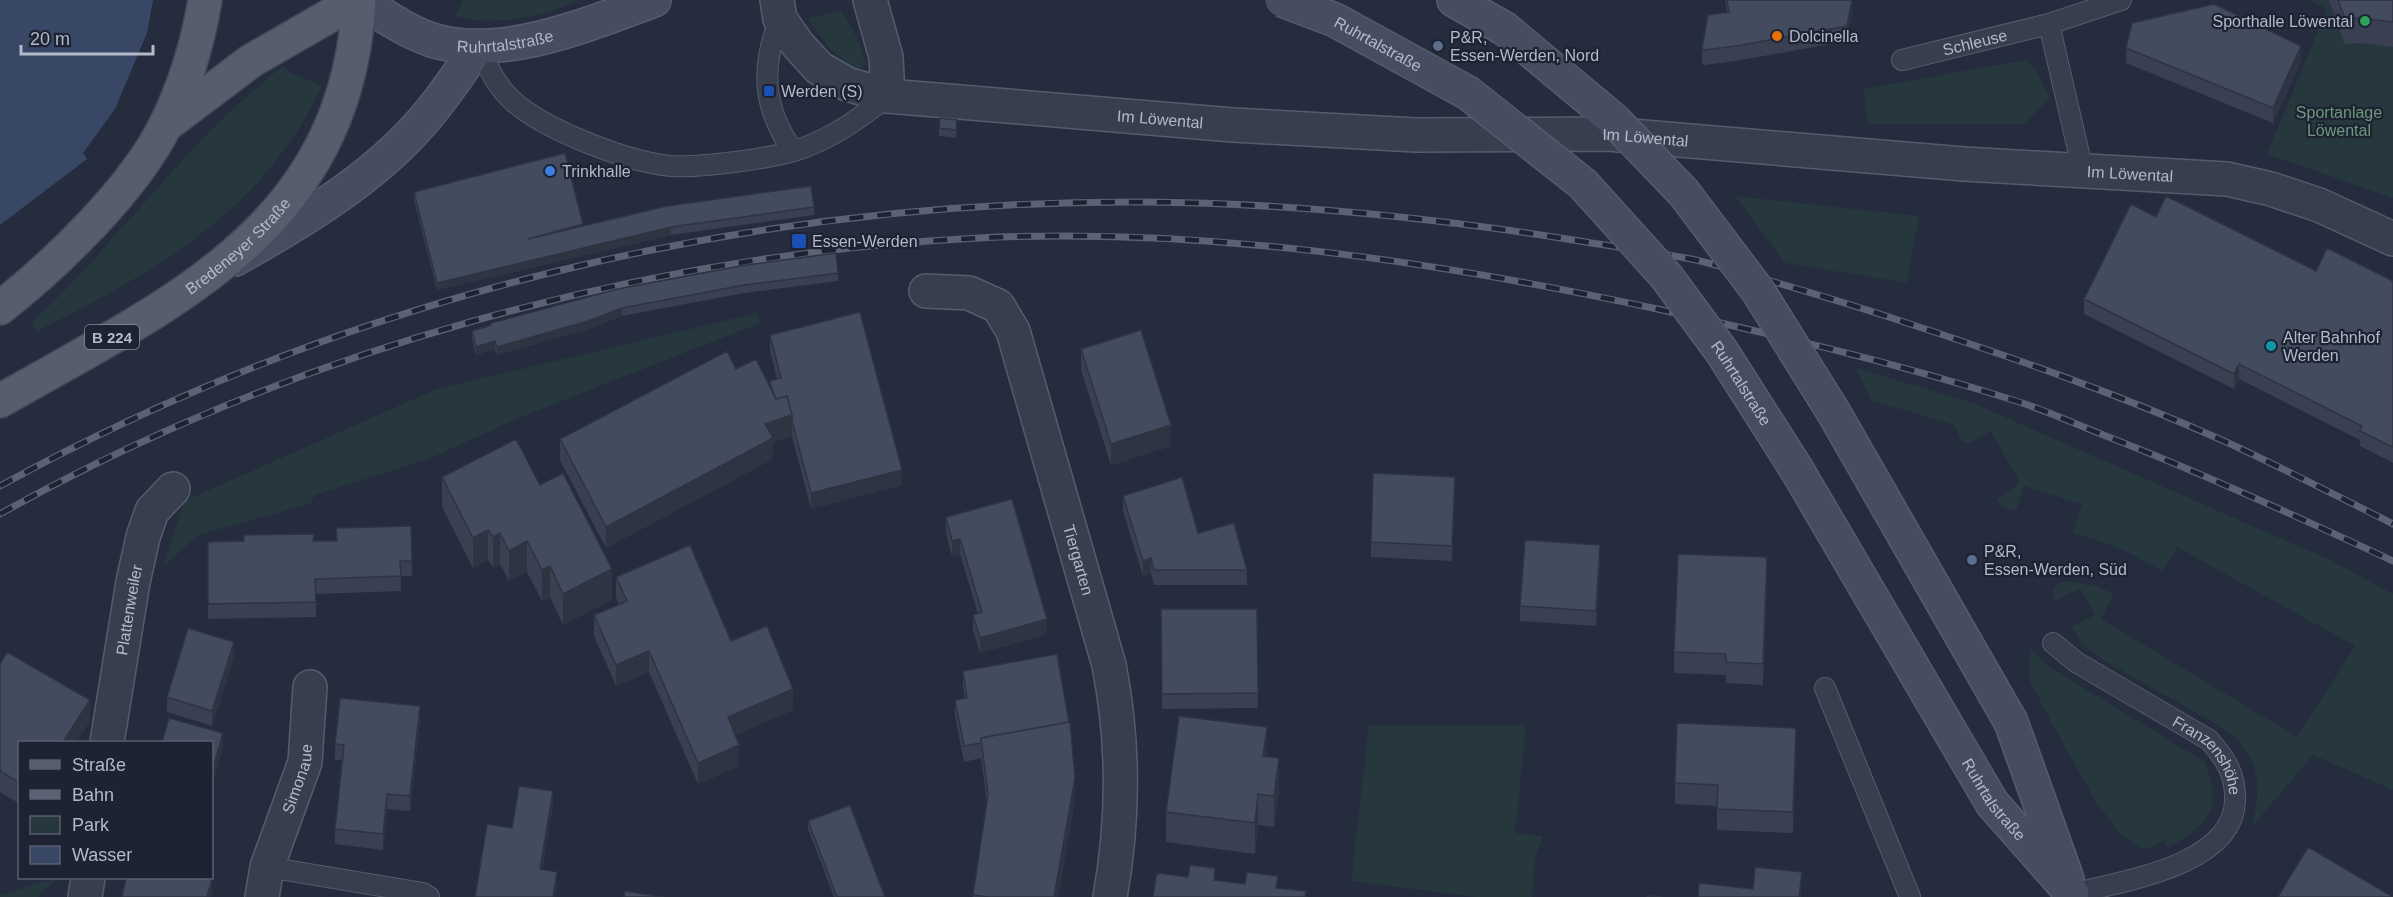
<svg xmlns="http://www.w3.org/2000/svg" width="2393" height="897" viewBox="0 0 2393 897" font-family="Arial,sans-serif">
  <style>
    .green { fill: #26383e }
    .water { fill: #394766 }
    .pier { fill: #242c3d }
    .lines { fill: none; stroke-linecap: round; stroke-linejoin: round }
    .service-casing { stroke: #565c6b; stroke-width: 22 }
    .minor-casing { stroke: #565c6b; stroke-width: 36 }
    .secondary-casing { stroke: #565c6b; stroke-width: 36 }
    .primary-casing { stroke: #414756; stroke-width: 36 }
    .service { stroke: #383e4d; stroke-width: 20 }
    .minor { stroke: #383e4d; stroke-width: 33 }
    .secondary { stroke: #464d60; stroke-width: 33 }
    .primary { stroke: #565d6d; stroke-width: 33 }
    .rail-casing { stroke: #5a6274; stroke-width: 7 }
    .rail { stroke: #1d2332; stroke-width: 4.5; stroke-dasharray: 14; stroke-linecap: butt }
    .secondary-bridge-casing { stroke: #565c6b; stroke-width: 36; stroke-linecap: butt }
    .secondary-bridge { stroke: #464d60; stroke-width: 33 }
    .wall { fill: #3a4052 }
    .shaded-wall { fill: #2f3442 }
    .building { fill: #434b5f; stroke: #2f3442; stroke-width: 1.5 }
    .leisure-dot { fill: #2e9e5b; stroke: #1d2332; stroke-width: 2 }
    .food-dot { fill: #e8710a; stroke: #1d2332; stroke-width: 2 }
    .service-dot { fill: #5c6f8a; stroke: #1d2332; stroke-width: 2 }
    .transit-dot { fill: #1a4fb4; stroke: #1d2332; stroke-width: 2 }
    .shop-dot { fill: #3f7fe0; stroke: #1d2332; stroke-width: 2 }
    .culture-dot { fill: #0f9aa8; stroke: #1d2332; stroke-width: 2 }
    .labels { text-anchor: middle; dominant-baseline: central; stroke-width: 4.5; stroke-linejoin: round; paint-order: stroke }
    .shield { fill: #1d2332; stroke: #878c9b; stroke-width: 1.5 }
    .shield-label { font-size: 15px; font-weight: bold; fill: #b4b9c8 }
    .poi-label { font-size: 16px; fill: #b4b9c8; stroke: #1d2332; text-anchor: start }
    .street-label { font-size: 16px; fill: #b4b9c8; stroke: #1d2332 }
    .park-label { font-size: 16px; fill: #6b997b; stroke: #1d2332 }
  </style>
  <rect width="100%" height="100%" fill="#242c3d"/>
  <path class="green" d="M462 0H579C544 16 494 28 456 16Z
    M2310 0H2393V198L2267 154 2327 9Z
    M841 11 858 39 866 65 856 71 828 47 808 18Z
    M2026 60 2036 69 2050 98 2024 124H1868L1863 89Z
    M283 66 289 72 322 86C264 211 155 272 37 331L31 323C121 240 185 142 283 66Z
    M1735 196 1919 216 1907 283 1785 263Z
    M757 313 760 323 516 419 429 459 315 495 310 504 198 535 163 567 184 501 437 389Z
    M1856 368 1973 403 2330 560 2393 594V790L2313 755 2251 828C2263 788 2260 757 2226 730L2105 661 2082 644 2072 627 2095 615 2080 588 2054 601C2046 565 2100 588 2114 594L2101 619 2297 737 2355 646 2177 547 2163 571 2121 549 2073 532 2082 504 2024 486 2017 508 2012 511 2000 505 1997 499 2020 483 1991 431 1970 443H1963L1954 425 1871 400Z
    M2030 648 2051 668 2205 762C2222 812 2210 823 2168 848L2164 841 2143 850 2120 834 2095 800 2055 729 2030 681Z
    M1369 725H1526L1515 833 1543 836 1535 858 1532 897H1475L1351 881Z
    M57 878 38 897H0V895Z"/>
  <path class="water" d="M0 0H335L83 162 0 225Z"/>
  <path class="pier" d="M153 0H338L89 162 83 153 115 109 147 33Z"/>
  <g class="lines">
    <defs>
      <g id="service">
        <path d="M780 19C760 68 763 108 793 151"/>
        <path d="M2049 24 2083 171"/>
        <path d="M478 46C488 67 497 88 515 103 548 131 628 162 671 166 698 168 767 159 794 151 830 140 859 119 888 96"/>
        <path id="s1" d="M1902 60 2049 24 2121 0"/>
        <path id="s2" d="M2053 643 2076 662 2209 740C2226 759 2236 775 2235 801 2233 866 2122 881 2072 894"/>
        <path d="M1825 688 1910 897"/>
        <path d="M267 867 423 893 429 897"/>
      </g>
      <g id="minor">
        <path id="s3" d="M777 0 780 19 798 45 819 68 847 84 888 96 1233 125 1416 135 1608 134 1964 164 2227 179 2271 189 2319 205 2393 239"/>
        <path d="M870 0 886 57 888 96"/>
        <path id="s4" d="M926 291 969 293 998 306 1013 331 1109 665C1124 742 1124 819 1110 897"/>
        <path id="s5" d="M107 742 133 582 143 537 152 511 173 489"/>
        <path d="M85 897 88 878"/>
        <path id="s6" d="M262 897 267 867 305 762 310 687"/>
      </g>
      <g id="secondary">
        <path id="s7" d="M361 0C382 15 407 32 432 40 499 62 592 23 654 0"/>
        <path d="M1454 0 1505 29 1614 120"/>
        <path d="M235 259C294 226 361 186 408 137 435 110 456 78 478 46"/>
        <path id="s8" d="M1797 470 1992 803 2072 894"/>
        <path d="M2011 722 2067 879"/>
      </g>
      <g id="primary">
        <path d="M166 125 251 61 357 0"/>
        <path d="M0 308C56 264 133 190 165 126 184 88 198 42 205 0"/>
        <path id="s9" d="M0 401C173 302 347 228 359 0"/>
      </g>
    </defs>
    <use href="#service" class="service-casing"/>
    <use href="#minor" class="minor-casing"/>
    <use href="#secondary" class="secondary-casing"/>
    <use href="#primary" class="primary-casing"/>
    <use href="#service" class="service"/>
    <use href="#minor" class="minor"/>
    <use href="#secondary" class="secondary"/>
    <use href="#primary" class="primary"/>
    <defs>
      <path id="rail" d="M0 486C347 296 748 200 1143 202 1285 203 1427 217 1567 239 1609 246 1650 251 1691 259 1716 264 1740 272 1764 279 1812 293 1860 307 1907 323 2014 358 2121 395 2224 441 2281 467 2337 496 2393 524
        M0 514C291 351 646 254 979 238 1208 227 1439 262 1662 310 1781 336 1896 363 2013 400 2045 410 2075 424 2106 436 2204 474 2298 517 2393 561"/>
    </defs>
    <use href="#rail" class="rail-casing"/>
    <use href="#rail" class="rail"/>
    <defs>
      <g id="secondary-bridge">
        <path id="s10" d="M1282 0 1335 20 1468 93 1583 184 1666 276 1722 352 1797 470"/>
        <path d="M1614 120 1684 193 1758 291 1834 413 2011 722"/>
      </g>
    </defs>
    <use href="#secondary-bridge" class="secondary-bridge-casing"/>
    <use href="#secondary-bridge" class="secondary-bridge"/>
  </g>
  <path class="wall" d="M1725 0H1852V14L1847 41 1736 61 1704 65 1702 63V48L1727 12Z
    M2329 0H2393V47L2361 43 2345 44Z
    M2126 48 2301 61 2273 123 2126 63Z
    M939 128H957L956 138 939 136Z
    M414 192 583 226 814 207V215L671 235 437 290 414 200Z
    M2156 217 2316 271 2393 281V463L2360 446V440L2239 379 2234 389 2084 314V299Z
    M838 273V281L744 293 622 316 588 329 497 355 495 349 476 355 472 339V331L491 326V323L618 289Z
    M770 335 902 485 811 509 792 436 773 442V459L606 548 560 460V439L736 369 770 386V381L777 379 770 351Z
    M1081 349 1171 446 1111 465 1081 370Z
    M442 477 540 485 612 600 563 625 550 597 542 601 527 572 509 581 500 564 493 568 488 560 473 568 442 507Z
    M1455 492 1452 561 1371 557V542Z
    M1123 496 1198 533 1247 570V585H1154L1151 573 1143 576 1123 511Z
    M946 517 1047 634 980 653 973 630V615L978 614 960 554 952 556 946 533Z
    M411 526 412 576H401V591L316 594V617L208 619V542L336 541Z
    M1600 560 1596 626 1520 621V606Z
    M616 577 731 641 793 710 735 735 739 766 698 784 649 672 616 686 594 636V615L619 604 616 598Z
    M1767 578 1763 685 1726 683V675L1674 673V652Z
    M1161 609H1257L1258 708 1162 709Z
    M234 657 212 726 167 712V697Z
    M0 664 90 721 76 742H20V804L0 792Z
    M963 671 1075 799 1058 897H973L987 803 981 758 964 762 955 716V700L965 699 963 686Z
    M420 721 410 811 387 809 383 850 335 844V829L342 760H335V744Z
    M1796 749 1793 833 1717 830V806L1675 804V783Z
    M1267 756 1279 788 1274 827 1258 825 1255 854 1166 842V812Z
    M808 821 885 897H834L808 829Z"/>
  <path class="shaded-wall" d="M1852 0V14L1847 41V26Z
    M2301 46V61L2273 123V108Z
    M583 224V232L528 239Z
    M671 227V235L437 290V283Z
    M622 308V316L588 329 497 355V347Z
    M495 341V349L476 355V347Z
    M2239 364V379L2234 389V374Z
    M792 415V436L773 442V459L606 548V527L765 424Z
    M1171 425V446L1111 465V444Z
    M902 470V485L811 509V493Z
    M1455 477V492L1452 561V546Z
    M488 530V560L473 568V538Z
    M500 533V564L493 568V537Z
    M960 539V554L952 556V541Z
    M527 541V572L509 581V551Z
    M1600 545V560L1596 626V611Z
    M1767 557V578L1763 685V664Z
    M1151 558V573L1143 576V561Z
    M550 566V597L542 601V570Z
    M612 569V600L563 625V594Z
    M1047 619V634L980 653V638Z
    M234 642V657L212 726V711Z
    M649 651V672L616 686V665Z
    M793 689V710L728 738V717Z
    M90 700V721L76 742H63Z
    M420 706V721L410 811V796Z
    M1267 727V757L1263 756Z
    M1796 728V749L1793 833V812Z
    M223 733V748L212 787V772Z
    M739 745V766L698 784V763Z
    M1279 758V788L1274 827V796Z
    M1075 778V799L1058 897H1054Z
    M553 791V806L540 884V869Z
    M387 794V809L383 850V834Z
    M1258 794V825L1255 854V823Z
    M557 872V887L555 897H553Z
    M1802 872 1801 897H1799Z
    M212 879V894L211 897H207Z"/>
  <path class="building" d="M1727 0H1852L1847 26 1736 46 1704 50 1702 48 1708 15 1729 12Z
    M2338 0H2393V22L2361 18 2345 19Z
    M2214 4 2301 46 2273 108 2126 48 2132 23Z
    M940 118 957 120 956 130 939 128Z
    M565 153 583 224 528 239 667 206 811 186 814 207 671 227 437 283 414 192Z
    M2166 196 2316 271 2327 248 2393 281V447L2360 431 2362 426 2239 364 2234 374 2084 299 2131 204 2156 217Z
    M836 253 838 273 744 285 622 308 588 321 497 347 495 341 476 347 472 331 491 325V323L618 289 740 266Z
    M860 312 902 470 811 493 792 421V415L787 396 776 399 773 392 770 381 781 378 770 335Z
    M1141 330 1171 425 1111 444 1081 349Z
    M727 351 736 369 756 359 776 399 787 396 792 415 765 424 773 438 606 527 560 439Z
    M516 439 540 485 563 473 612 569 563 594 550 566 542 570 527 541 509 551 500 533 493 537 488 530 473 538 442 477Z
    M1373 473 1455 477 1452 546 1371 542Z
    M1182 477 1198 533 1234 523 1247 570H1154L1151 558 1143 561 1123 496Z
    M1012 499 1047 619 980 638 973 615 982 612 960 539 952 541 946 517Z
    M411 526 412 561H400L401 576 315 579 316 602 208 604V542L244 541V535L314 534 313 541H337L336 528Z
    M1525 540 1600 545 1596 611 1520 606Z
    M690 545 731 641 767 626 793 689 728 717 739 745 698 763 649 651 616 665 594 615 627 601 616 577Z
    M1678 554 1767 557 1763 664 1726 662V654L1674 652Z
    M1161 609H1257L1258 693 1162 694Z
    M188 628 234 642 212 711 167 697Z
    M7 652 90 700 63 742H20V783L0 771V664Z
    M1057 654 1069 722 981 738V743L964 746 955 700 967 698 963 671Z
    M340 698 420 706 410 796 387 794 383 834 335 829 344 745 335 744Z
    M1179 716 1267 727 1263 756 1279 758 1274 796 1258 794 1255 823 1166 812Z
    M169 718 223 733 212 772V742H162Z
    M1070 722 1075 778 1054 897H989L973 895 988 794 981 738Z
    M1677 723 1796 728 1793 812 1717 809 1718 785 1675 783Z
    M519 786 553 791 540 869 557 872 553 897H475L487 824 512 828Z
    M850 805 885 897H837L808 821Z
    M2308 847 2393 897H2278Z
    M1190 865 1215 868 1214 880 1245 884 1247 872 1278 876 1276 888 1306 891 1305 897H1307H1153L1156 876 1158 873 1188 877Z
    M1755 867 1802 872 1799 897H1698L1699 883 1753 889Z
    M126 878H205L212 879 207 897H122Z
    M625 891 664 897H624Z
    M1647 895 1662 897H1647Z"/>
  <circle class="leisure-dot" cx="2365" cy="21" r="6"/>
  <circle class="food-dot" cx="1777" cy="36" r="6"/>
  <g class="service-dot">
    <circle cx="1438" cy="46" r="6"/>
    <circle cx="1972" cy="560" r="6"/>
  </g>
  <g class="transit-dot">
    <rect x="763" y="85" width="12" height="12" rx="3"/>
    <rect x="791" y="233" width="16" height="16" rx="3"/>
  </g>
  <circle class="shop-dot" cx="550" cy="171" r="6"/>
  <circle class="culture-dot" cx="2271" cy="346" r="6"/>
  <g class="labels">
    <rect class="shield" x="85" y="325" width="54" height="24" rx="4.5"/>
    <g class="shield-label">
      <text x="112" y="337">B 224</text>
    </g>
    <g class="poi-label">
      <text x="2353" y="21" text-anchor="end">Sporthalle Löwental</text>
      <text x="1789" y="36">Dolcinella</text>
      <text x="1450" y="37">P&amp;R,<tspan x="1450" dy="18">Essen-Werden, Nord</tspan></text>
      <text x="781" y="91">Werden (S)</text>
      <text x="562" y="171">Trinkhalle</text>
      <text x="812" y="241">Essen-Werden</text>
      <text x="2283" y="337">Alter Bahnhof<tspan x="2283" dy="18">Werden</tspan></text>
      <text x="1984" y="551">P&amp;R,<tspan x="1984" dy="18">Essen-Werden, Süd</tspan></text>
    </g>
    <g class="street-label">
      <text stroke="none"><textPath href="#s7" startOffset="156">Ruhrtalstraße</textPath></text>
      <text stroke="none"><textPath href="#s1" startOffset="75">Schleuse</textPath></text>
      <text stroke="none"><textPath href="#s10" startOffset="106">Ruhrtalstraße</textPath></text>
      <text stroke="none"><textPath href="#s3" startOffset="430">Im Löwental</textPath></text>
      <text stroke="none"><textPath href="#s3" startOffset="916">Im Löwental</textPath></text>
      <text stroke="none"><textPath href="#s3" startOffset="1402">Im Löwental</textPath></text>
      <text stroke="none"><textPath href="#s9" startOffset="285">Bredeneyer Straße</textPath></text>
      <text stroke="none"><textPath href="#s10" startOffset="610">Ruhrtalstraße</textPath></text>
      <text stroke="none"><textPath href="#s4" startOffset="342">Tiergarten</textPath></text>
      <text stroke="none"><textPath href="#s5" startOffset="134">Plattenweiler</textPath></text>
      <text stroke="none"><textPath href="#s2" startOffset="195">Franzenshöhe</textPath></text>
      <text stroke="none"><textPath href="#s6" startOffset="124">Simonaue</textPath></text>
      <text stroke="none"><textPath href="#s8" startOffset="384">Ruhrtalstraße</textPath></text>
    </g>
    <g class="park-label">
      <text x="2339" y="112">Sportanlage<tspan x="2339" dy="18">Löwental</tspan></text>
    </g>
  </g>
  <rect x="18" y="741" width="195" height="138" fill="#1d2332" stroke="#595f6e" stroke-width="1.5"/>
  <rect x="30" y="760" width="30" height="9" fill="#565d6d" stroke="#595f6e" stroke-width="1.5"/>
  <text x="72" y="771" font-size="18" fill="#b4b9c8">Straße</text>
  <rect x="30" y="790" width="30" height="9" fill="#5a6274" stroke="#595f6e" stroke-width="1.5"/>
  <text x="72" y="801" font-size="18" fill="#b4b9c8">Bahn</text>
  <rect x="30" y="816" width="30" height="18" fill="#26383e" stroke="#595f6e" stroke-width="1.5"/>
  <text x="72" y="831" font-size="18" fill="#b4b9c8">Park</text>
  <rect x="30" y="846" width="30" height="18" fill="#394766" stroke="#595f6e" stroke-width="1.5"/>
  <text x="72" y="861" font-size="18" fill="#b4b9c8">Wasser</text>
  <path d="M21 45v9h132v-9" fill="none" stroke="#b4b9c8" stroke-width="3"/>
  <text x="30" y="45" font-size="18" fill="#b4b9c8" stroke="#1d2332" stroke-width="4.5" paint-order="stroke">20 m</text>
</svg>
